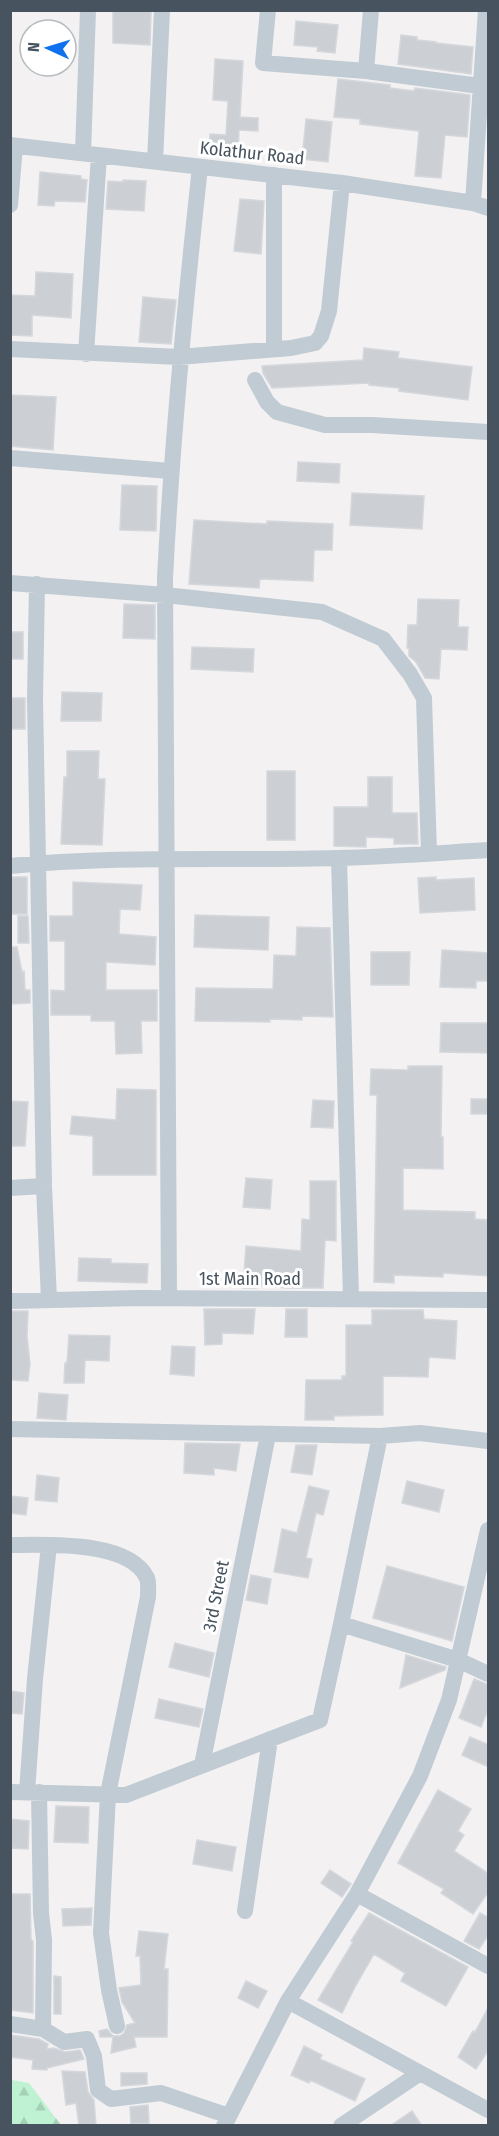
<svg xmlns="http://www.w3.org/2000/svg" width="499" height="2136" viewBox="0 0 499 2136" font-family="'Fira Sans Condensed',sans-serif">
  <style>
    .forest { fill: url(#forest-firs) }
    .building { fill: #ccd0d5; stroke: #d4d7dc; stroke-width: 1.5 }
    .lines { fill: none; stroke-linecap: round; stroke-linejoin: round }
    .minor { stroke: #c1cbd3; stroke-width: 16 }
    .labels { text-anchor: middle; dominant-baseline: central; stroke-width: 6; stroke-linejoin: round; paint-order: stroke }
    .street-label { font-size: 18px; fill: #47545f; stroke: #fff }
  </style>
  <defs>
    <pattern id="forest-firs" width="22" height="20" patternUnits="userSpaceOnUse" patternTransform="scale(1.5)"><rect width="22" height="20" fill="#bef2d2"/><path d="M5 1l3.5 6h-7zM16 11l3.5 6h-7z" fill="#a5d1b7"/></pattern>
  </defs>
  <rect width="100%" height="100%" fill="#f3f1f1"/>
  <path class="forest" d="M11 2080 29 2083 61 2125H11Z"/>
  <path class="building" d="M113 10H151L150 45 113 43Z
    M296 21 338 25 335 53 317 51 318 47 294 45Z
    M401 35 417 37V40L436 42V43L473 47 471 74 398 64Z
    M215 59 243 61 240 117 258 118V131L239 130 238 154 209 152 210 134 226 135 228 101 213 100Z
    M338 79 390 85V88L414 91 415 88 470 95 467 137 445 135 441 178 415 176 419 131 360 124V119L334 117Z
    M306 119 332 122 328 162 302 159Z
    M40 172 81 176V179L87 180 85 202 55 201 54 206 38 205Z
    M123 180 146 181 144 211 106 209 108 181 123 182Z
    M240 199 264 201 261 254 234 251Z
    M36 272 73 274 71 318 32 315V336L10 335V295L35 296Z
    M143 297 176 300 171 344 139 342Z
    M364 348 399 352 398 358 472 367 468 400 399 391V388L369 385V383L272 388 263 373 262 366 363 360Z
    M10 395 56 397 53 450 10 446Z
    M298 462 340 464 339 483 297 481Z
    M122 485 157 486 156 531 120 530Z
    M352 493 424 496 422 529 350 525Z
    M194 520 267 524V521L333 524 332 550H314L313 581 260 579 259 588 189 584Z
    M418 599 459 600 458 627H468L467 650 441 649 439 679 425 678 416 662 409 656V648H407L408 625H417Z
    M124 604 155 605V639L123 638Z
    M10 632H23V659H10Z
    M192 647 254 649 253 672 191 669Z
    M62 692 102 693 101 721H61Z
    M10 698H25V729H10Z
    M67 751H99L98 779H105L102 845 61 844 64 777H67Z
    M267 771H295V840H267Z
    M368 777H392V813H417L418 844H394V838L366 837V847L334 846V807H368Z
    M10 877H27V914H10Z
    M436 877V880L474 878 475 910 420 913 418 878Z
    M73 882 142 885 140 910 120 909 119 934 156 937 155 965 106 962V990H157V1021H141L142 1053 116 1054 115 1021H91V1015H51V990L65 991V941H50V916H73Z
    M195 915 269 917 268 950 194 947Z
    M18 916H28L29 943H18Z
    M297 927 330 928 333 1017 302 1016V1020L270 1019V1022L195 1021 196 988 273 989 274 955 296 956Z
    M10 947H17L22 972 24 971 25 990H30V1003L10 1004Z
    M442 950 489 953V981H476V988L440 987Z
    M371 952H410L409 985H371Z
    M441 1023H489V1053L440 1052Z
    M408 1066H442L441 1137H443V1169L403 1168V1210L475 1212V1219L489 1220V1276L443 1273V1277L394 1275V1283L374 1282 377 1095H370L371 1069 408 1070Z
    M117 1089 156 1090V1175H93V1136L70 1134 72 1116 116 1120Z
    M471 1099H489V1114H471Z
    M313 1100 334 1101 333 1128 311 1127Z
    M10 1101 28 1102 25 1146H10Z
    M246 1178 272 1180 270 1209 243 1207Z
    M310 1181H336V1241L325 1240 323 1288H286L256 1285V1288H243L246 1246 301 1251 302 1219 310 1220Z
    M79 1258 111 1259V1263L148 1264 147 1283 78 1281Z
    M204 1309H255L253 1334 222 1333V1344L205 1345Z
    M286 1309H307V1337H285Z
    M372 1310H423L424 1319 457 1321 455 1359 429 1357 428 1377 383 1376V1415L334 1416V1420H305L306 1380H342V1376H346V1325H372Z
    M10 1311H28L27 1336 30 1364 28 1381 10 1380Z
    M69 1335 110 1336 109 1361 85 1360 84 1383H64L65 1363H67Z
    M172 1346 195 1347 194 1376 170 1374Z
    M39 1393 68 1395 66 1420 37 1418Z
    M185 1443 240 1444 236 1471 214 1468V1475L184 1473Z
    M296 1445H317L312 1475 291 1472Z
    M37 1475 59 1478 57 1502 35 1500Z
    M407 1481 444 1490 439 1512 402 1503Z
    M309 1486 329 1491 323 1515 316 1513 306 1558 312 1559 308 1578 274 1572 282 1529 297 1533Z
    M10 1496 28 1498 26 1515 10 1513Z
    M387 1566 464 1587 452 1641 373 1618Z
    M251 1575 271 1579 267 1604 246 1600Z
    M175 1643 214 1653 209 1677 169 1667Z
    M406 1655 446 1667 445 1670 400 1688Z
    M474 1679 489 1685V1707L481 1727 459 1718Z
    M10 1691 24 1693 22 1714 10 1713Z
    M159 1699 203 1709 199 1727 155 1718Z
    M470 1737 489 1745V1767L462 1755Z
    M438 1790 471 1809 458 1831 464 1835 454 1851 489 1874V1891L473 1914 441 1893 444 1889 398 1863Z
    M56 1806 89 1807 88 1843 54 1842Z
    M10 1819 29 1821 28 1849 10 1848Z
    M197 1840 236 1847 232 1871 193 1864Z
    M330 1870 351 1884 342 1897 321 1883Z
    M10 1894H30L31 1940 33 1941V2013L10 2010Z
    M92 1908 91 1925 63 1926 62 1909Z
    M369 1913 468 1967 446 2006 401 1981 405 1973 374 1954 355 1987 342 2013 318 2000 353 1942 351 1941Z
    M480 1913 489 1918V1934L479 1949 464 1941Z
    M139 1931 168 1934 164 1969H168L167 2037H134L136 2047 111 2053 113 2037H100L99 2031 107 2029 113 2036H120L124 2033 127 2025 135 2023 122 2002 119 1988 141 1985 140 1956H136Z
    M54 1976 61 1977V2014H54Z
    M246 1981 267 1991 258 2008 238 1998Z
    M489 2006V2049L476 2069 458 2057 473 2031 475 2032Z
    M10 2035 39 2039 48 2044 47 2049 54 2048 65 2052 80 2050 84 2059 47 2068V2070L32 2069 33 2060 10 2057Z
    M304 2046 322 2055 320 2059 365 2079 355 2101 310 2080 309 2083 291 2075Z
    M62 2071 85 2072 88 2092 94 2100 96 2126H79L76 2103 66 2105Z
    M121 2073H147V2084L121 2086Z
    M148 2105 149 2123 131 2124 130 2107Z
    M412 2111 422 2126H390Z"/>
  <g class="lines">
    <path class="minor" d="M268 10 263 63 366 71 480 86
      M366 71 371 10
      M10 145 342 183 473 203 488 208
      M83 153 88 10
      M155 161 162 10
      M274 175V349
      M473 203 486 10
      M10 205 15 146
      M10 349 179 357 291 348 315 343 321 336 329 311 342 183
      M86 354 99 155
      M255 380 267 402 277 412 325 425H372L488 432
      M10 458 170 471
      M10 583 165 595 322 612 383 639 410 674 424 698 429 853
      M37 584 35 700 44 1186 49 1300
      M339 858 351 1298
      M10 866C119 855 229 861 338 858 388 857 438 853 488 850
      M10 1188 44 1186
      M169 1298 165 578C172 440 185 304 200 167
      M10 1301 139 1298 488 1300
      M10 1429 380 1436
      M488 1530 449 1700 420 1776 357 1894 288 2001 488 2110
      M10 1545C46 1545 129 1540 147 1578 149 1583 148 1591 148 1597L108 1794 101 1933 109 1990 117 2026
      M341 1624 380 1436 420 1433 488 1441
      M202 1765 268 1435
      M10 1792 126 1795 320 1720 341 1624 458 1660 488 1674
      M27 1792 35 1679 49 1545
      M39 1792 41 1913 44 1940 43 2029
      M357 1894 488 1966
      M245 1911 270 1739
      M10 2024 43 2029 64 2042 87 2039 94 2056 98 2090 111 2099 161 2093 229 2116
      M224 2126 288 2001
      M341 2126 420 2073"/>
  </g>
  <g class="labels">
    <g class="street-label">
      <text transform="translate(252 153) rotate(6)">Kolathur Road</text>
      <text x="250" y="1279">1st Main Road</text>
      <text transform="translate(216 1596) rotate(-79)">3rd Street</text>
    </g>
  </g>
  <rect width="499" height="2136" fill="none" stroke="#47545f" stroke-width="24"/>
  <g transform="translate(48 48) rotate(274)"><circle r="28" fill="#ffffff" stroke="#b5bbbf" stroke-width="1.5"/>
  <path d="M0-4.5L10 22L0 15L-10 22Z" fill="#0f71ee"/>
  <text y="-9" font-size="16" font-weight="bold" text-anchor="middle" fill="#47545f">N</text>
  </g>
</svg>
